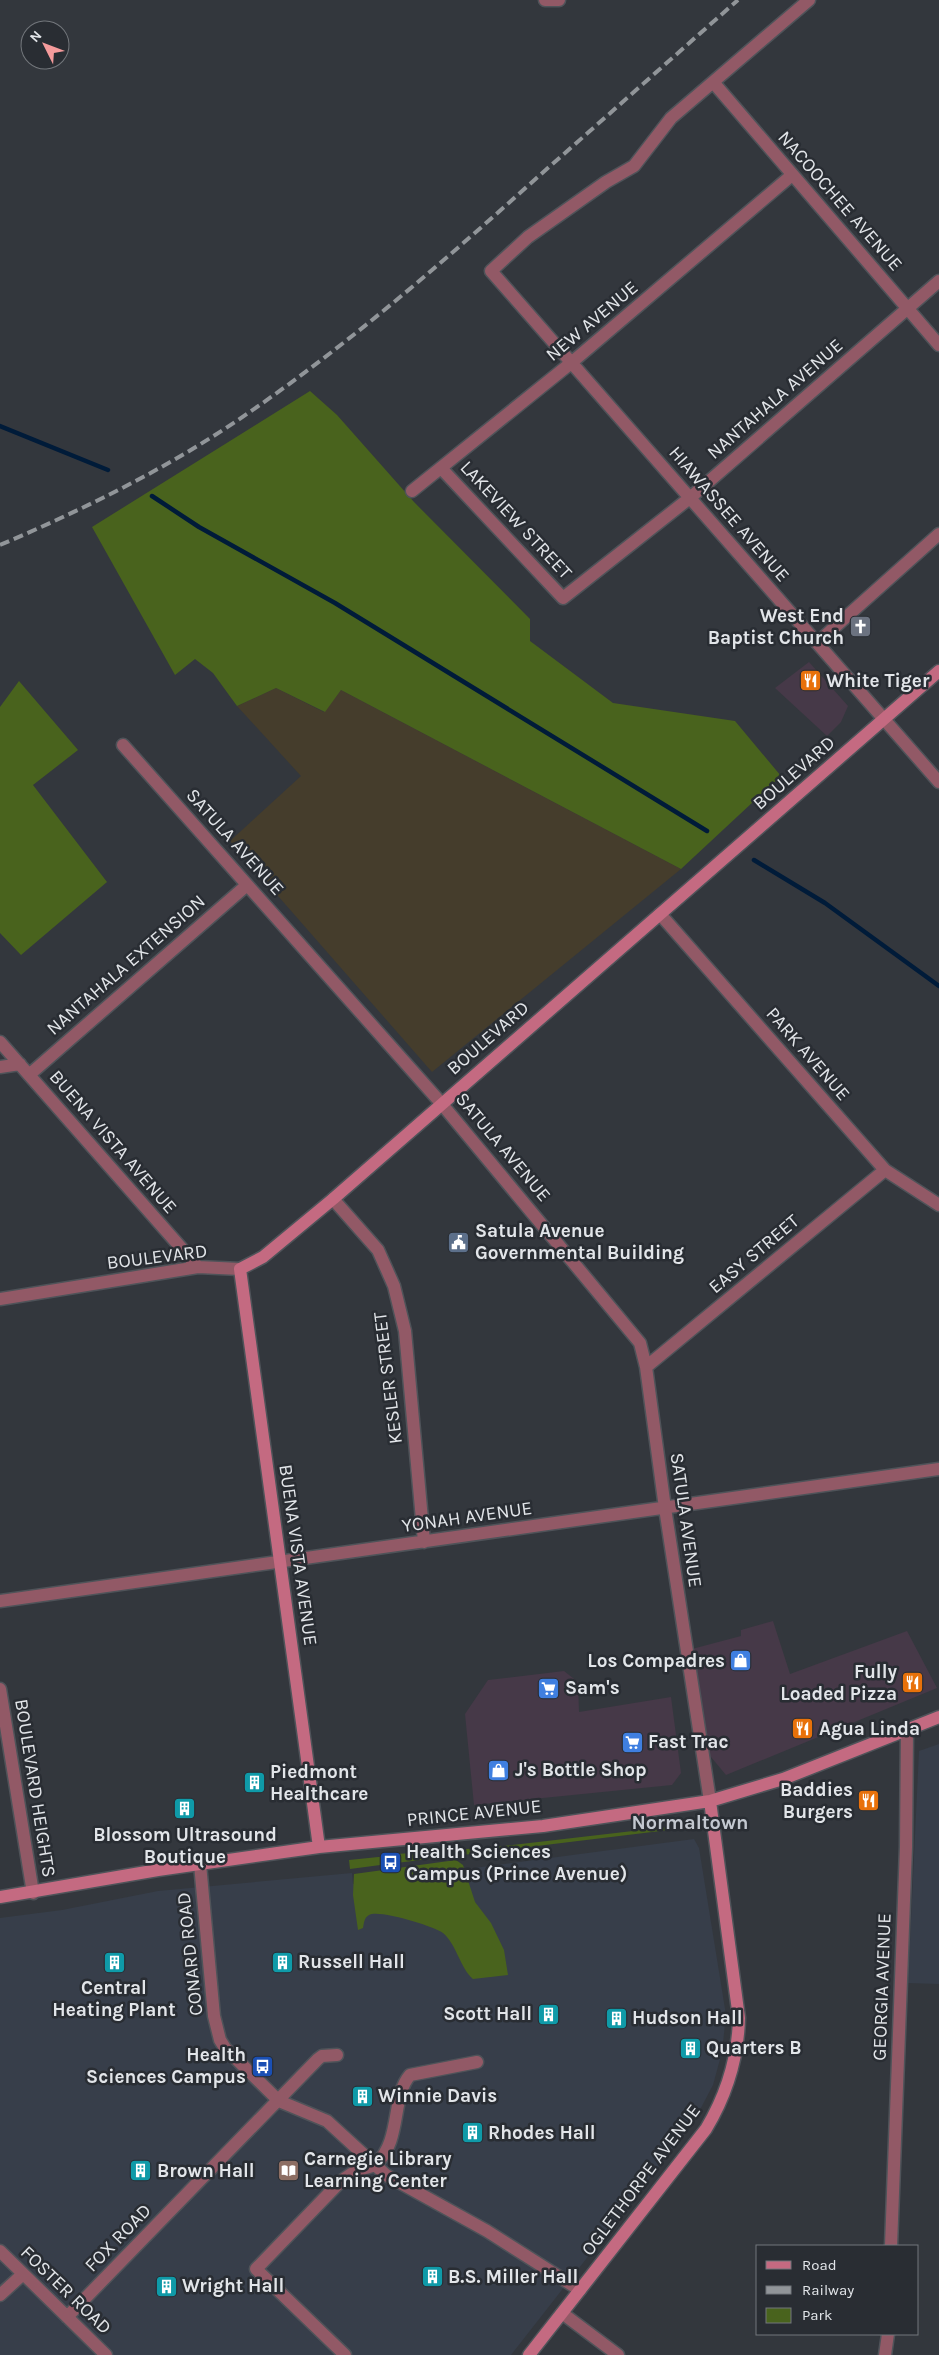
<svg xmlns="http://www.w3.org/2000/svg" width="939" height="2355" viewBox="0 0 939 2355" font-family="Karla,sans-serif">
  <style>
    .commercial { fill: #463948 }
    .industrial { fill: #453d2c }
    .built { fill: #373e4a }
    .green { fill: #49631d }
    .lines { fill: none; stroke-linecap: round; stroke-linejoin: round }
    .stream { stroke: #001b39; stroke-width: 4.5 }
    .street-casing { stroke: #4f5359; stroke-width: 15 }
    .secondary-casing { stroke: #4f5359; stroke-width: 15 }
    .street { stroke: #925966; stroke-width: 12 }
    .secondary { stroke: #c46a81; stroke-width: 12 }
    .rail { stroke: #919599; stroke-width: 4; stroke-dasharray: 10 5; stroke-linecap: butt }
    .labels { text-anchor: middle; dominant-baseline: central; stroke-width: 5; stroke-linejoin: round; paint-order: stroke }
    .street-label { font-size: 19px; fill: #e2e5e9; stroke: #292d33 }
    .poi-label { font-size: 19px; font-weight: bold; fill: #e2e5e9; stroke: #292d33; text-anchor: start }
    .neighbourhood-label { font-size: 20px; font-weight: bold; fill: #c3c8d0; stroke: #292d33 }
  </style>
  <rect width="100%" height="100%" fill="#33373d"/>
  <path class="commercial" d="M809 662 848 706 841 722 827 736 775 688Z
    M773 1621 790 1674 907 1631 937 1688 726 1775 706 1751 692 1649 741 1636V1630Z
    M564 1671 578 1682 579 1712 671 1697 681 1773 672 1785 474 1805 465 1714 488 1680Z"/>
  <path class="industrial" d="M276 688 324 712 341 690 681 869 432 1072 230 841 301 776 237 706Z"/>
  <path class="built" d="M939 1744V1984L908 1983 919 1751Z
    M694 1839 699 1848 726 2015 722 2052 713 2085 694 2121 511 2355H0V1918L62 1910 158 1891 352 1873 353 1884Z"/>
  <path class="green" d="M310 391 337 415 414 502 530 619V641L613 703 735 721 781 776 681 869 341 690 325 712 276 688 237 706 213 673 195 659 175 675 92 527Z
    M19 681 78 750 33 785 107 882 21 955 0 933V707Z
    M676 1826 677 1829 396 1863 397 1854 495 1847Z
    M388 1856V1864L350 1869 349 1860Z
    M456 1860 463 1865 475 1902 491 1923 504 1950 508 1975 473 1979C460 1968 457 1945 443 1933 434 1926 378 1909 369 1915 364 1918 364 1923 363 1928L358 1930 353 1895 354 1874Z"/>
  <g class="lines">
    <path class="stream" d="M0 426 108 470
      M152 496 199 527 335 603 707 831
      M754 860 825 903 939 986"/>
    <defs>
      <path id="street" d="M545 0H559
        M809 0 671 118 634 166 606 182 528 237 491 271 939 782
        M713 82 939 345
        M441 468 563 598 691 497 939 281
        M412 491 571 363 792 175
        M817 643 939 534
        M123 745 441 1103 640 1343 646 1367 665 1508 710 1801
        M660 914 885 1170 939 1205
        M0 1042 198 1267
        M0 1067 20 1064
        M29 1075 247 885
        M333 1199 378 1250 394 1286 405 1331 424 1542
        M0 1299 198 1267 240 1269
        M646 1367 885 1170
        M0 1601 939 1469
        M0 1689 33 1893
        M200 1864 214 2016 220 2040 225 2048 279 2101 327 2121 386 2175 487 2231 580 2290
        M891 2246 906 1847 907 1730
        M0 2251 106 2355
        M0 2295 23 2274
        M562 2313 618 2355
        M67 2317 318 2059 322 2056 337 2055
        M345 2355 256 2269 339 2183C346 2177 353 2172 362 2169 367 2167 372 2167 376 2164 402 2140 391 2097 410 2075L477 2062
        M885 2355 888 2334"/>
      <path id="secondary" d="M319 1847 240 1269 263 1257 333 1199 939 671
        M0 1897 158 1870 319 1847 543 1826 710 1801 783 1779 939 1717
        M529 2355 706 2129C727 2094 738 2059 739 2018L710 1801"/>
    </defs>
    <use href="#street" class="street-casing"/>
    <use href="#secondary" class="secondary-casing"/>
    <use href="#street" class="street"/>
    <use href="#secondary" class="secondary"/>
    <path class="rail" d="M0 545C82 510 164 470 238 420 346 347 443 262 540 175 606 117 672 58 738 0"/>
  </g>
  <defs>
    <symbol id="church-square" viewBox="-11 -11 22 22"><rect x="-9" y="-9" width="18" height="18" rx="4" fill="#6b7280" stroke="#292d33"/><path d="M-1.2-6h2.4v3.5h3.3v2.4h-3.3V6h-2.4V-.1h-3.3v-2.4h3.3Z" fill="#fff"/></symbol>
    <symbol id="restaurant-square" viewBox="-11 -11 22 22"><rect x="-9" y="-9" width="18" height="18" rx="4" fill="#e8710a" stroke="#292d33"/><path d="M-5-6h1v4h1v-4h1v4h1v-4h1v5L-1.5 .5V6h-2V.5L-5-1ZM5-6V6H3V1.5H1.5Q1.5-4 5-6Z" fill="#fff"/></symbol>
    <symbol id="civic-square" viewBox="-11 -11 22 22"><rect x="-9" y="-9" width="18" height="18" rx="4" fill="#5c6f8a" stroke="#292d33"/><path d="M-.6-6.5H3V-4.5H.6V-3L4-1V1h2V6H-6V1h2V-1L-.6-3ZM-1.2 2.5V6h2.4V2.5Z" fill="#fff"/></symbol>
    <symbol id="shop-square" viewBox="-11 -11 22 22"><rect x="-9" y="-9" width="18" height="18" rx="4" fill="#3f7fe0" stroke="#292d33"/><path d="M-5-2.5h2.3a2.7 3.5 0 0 1 5.4 0H5L5.5 6h-11ZM-1.5-2.5h3a1.5 2.3 0 0 0-3 0Z" fill="#fff"/></symbol>
    <symbol id="supermarket-square" viewBox="-11 -11 22 22"><rect x="-9" y="-9" width="18" height="18" rx="4" fill="#3f7fe0" stroke="#292d33"/><path d="M-6-5.5h2.5l.6 2H6L4.5 2H-2.5L-4.4-4H-6ZM-1.5 3.2a1.3 1.3 0 1 0 .1 0ZM3 3.2a1.3 1.3 0 1 0 .1 0Z" fill="#fff"/></symbol>
    <symbol id="building-square" viewBox="-11 -11 22 22"><rect x="-9" y="-9" width="18" height="18" rx="4" fill="#0f9aa8" stroke="#292d33"/><path d="M-4-6H4V6H1V3H-1V6H-4ZM-2.5-4.3h1.7v1.8h-1.7ZM.8-4.3h1.7v1.8H.8ZM-2.5-1h1.7V.8h-1.7ZM.8-1h1.7V.8H.8Z" fill="#fff"/></symbol>
    <symbol id="bus-square" viewBox="-11 -11 22 22"><rect x="-9" y="-9" width="18" height="18" rx="4" fill="#1a4fb4" stroke="#292d33"/><path d="M-5-6H5V4H4V6H2V4H-2V6H-4V4H-5ZM-3.5-4V0h7V-4ZM-3.5 1.2v1.5H-2V1.2ZM2 1.2v1.5H3.5V1.2Z" fill="#fff"/></symbol>
    <symbol id="library-square" viewBox="-11 -11 22 22"><rect x="-9" y="-9" width="18" height="18" rx="4" fill="#8d6e63" stroke="#292d33"/><path d="M-6-4Q-3-5.5-.7-3.5V5Q-3 3-6 4ZM6-4Q3-5.5 .7-3.5V5Q3 3 6 4Z" fill="#fff"/></symbol>
  </defs>
  <g fill-rule="evenodd">
    <use href="#church-square" x="848" y="614" width="25" height="25"/>
    <use href="#restaurant-square" x="798" y="668" width="25" height="25"/>
    <use href="#civic-square" x="446" y="1230" width="25" height="25"/>
    <use href="#shop-square" x="728" y="1648" width="25" height="25"/>
    <use href="#restaurant-square" x="900" y="1670" width="25" height="25"/>
    <use href="#supermarket-square" x="536" y="1676" width="25" height="25"/>
    <use href="#restaurant-square" x="790" y="1716" width="25" height="25"/>
    <use href="#supermarket-square" x="620" y="1730" width="25" height="25"/>
    <use href="#shop-square" x="486" y="1758" width="25" height="25"/>
    <use href="#building-square" x="242" y="1770" width="25" height="25"/>
    <use href="#restaurant-square" x="856" y="1788" width="25" height="25"/>
    <use href="#building-square" x="172" y="1796" width="25" height="25"/>
    <use href="#bus-square" x="378" y="1850" width="25" height="25"/>
    <use href="#building-square" x="102" y="1950" width="25" height="25"/>
    <use href="#building-square" x="270" y="1950" width="25" height="25"/>
    <use href="#building-square" x="536" y="2002" width="25" height="25"/>
    <use href="#building-square" x="604" y="2006" width="25" height="25"/>
    <use href="#building-square" x="678" y="2036" width="25" height="25"/>
    <use href="#bus-square" x="250" y="2054" width="25" height="25"/>
    <use href="#building-square" x="350" y="2084" width="25" height="25"/>
    <use href="#building-square" x="460" y="2120" width="25" height="25"/>
    <use href="#library-square" x="276" y="2158" width="25" height="25"/>
    <use href="#building-square" x="128" y="2158" width="25" height="25"/>
    <use href="#building-square" x="420" y="2264" width="25" height="25"/>
    <use href="#building-square" x="154" y="2274" width="25" height="25"/>
  </g>
  <g class="labels">
    <g class="street-label">
      <text transform="translate(840 201) rotate(49)">NACOOCHEE AVENUE</text>
      <text transform="translate(592 321) rotate(-40)">NEW AVENUE</text>
      <text transform="translate(775 399) rotate(-41)">NANTAHALA AVENUE</text>
      <text transform="translate(729 514) rotate(49)">HIAWASSEE AVENUE</text>
      <text transform="translate(516 520) rotate(47)">LAKEVIEW STREET</text>
      <text transform="translate(794 773) rotate(-41)">BOULEVARD</text>
      <text transform="translate(235 842) rotate(48)">SATULA AVENUE</text>
      <text transform="translate(126 965) rotate(-41)">NANTAHALA EXTENSION</text>
      <text transform="translate(488 1038) rotate(-41)">BOULEVARD</text>
      <text transform="translate(808 1054) rotate(49)">PARK AVENUE</text>
      <text transform="translate(113 1142) rotate(49)">BUENA VISTA AVENUE</text>
      <text transform="translate(503 1147) rotate(50)">SATULA AVENUE</text>
      <text transform="translate(754 1254) rotate(-40)">EASY STREET</text>
      <text transform="translate(157 1257) rotate(-7)">BOULEVARD</text>
      <text transform="translate(388 1378) rotate(-97)">KESLER STREET</text>
      <text transform="translate(467 1517) rotate(-8)">YONAH AVENUE</text>
      <text transform="translate(686 1520) rotate(82)">SATULA AVENUE</text>
      <text transform="translate(298 1555) rotate(82)">BUENA VISTA AVENUE</text>
      <text transform="translate(35 1788) rotate(81)">BOULEVARD HEIGHTS</text>
      <text transform="translate(474 1813) rotate(-6)">PRINCE AVENUE</text>
      <text transform="translate(190 1954) rotate(-96)">CONARD ROAD</text>
      <text transform="translate(882 1987) rotate(-88)">GEORGIA AVENUE</text>
      <text transform="translate(641 2180) rotate(-53)">OGLETHORPE AVENUE</text>
      <text transform="translate(118 2238) rotate(-46)">FOX ROAD</text>
      <text transform="translate(66 2290) rotate(44)">FOSTER ROAD</text>
    </g>
    <g class="poi-label">
      <text x="844" y="616" text-anchor="end">West End<tspan x="844" dy="22">Baptist Church</tspan></text>
      <text x="826" y="681">White Tiger</text>
      <text x="475" y="1231">Satula Avenue<tspan x="475" dy="22">Governmental Building</tspan></text>
      <text x="725" y="1661" text-anchor="end">Los Compadres</text>
      <text x="897" y="1672" text-anchor="end">Fully<tspan x="897" dy="22">Loaded Pizza</tspan></text>
      <text x="565" y="1688">Sam's</text>
      <text x="819" y="1729">Agua Linda</text>
      <text x="648" y="1742">Fast Trac</text>
      <text x="515" y="1770">J's Bottle Shop</text>
      <text x="270" y="1772">Piedmont<tspan x="270" dy="22">Healthcare</tspan></text>
      <text x="853" y="1790" text-anchor="end">Baddies<tspan x="853" dy="22">Burgers</tspan></text>
      <text x="185" y="1835" text-anchor="middle">Blossom Ultrasound<tspan x="185" dy="22">Boutique</tspan></text>
      <text x="406" y="1852">Health Sciences<tspan x="406" dy="22">Campus (Prince Avenue)</tspan></text>
      <text x="298" y="1962">Russell Hall</text>
      <text x="114" y="1988" text-anchor="middle">Central<tspan x="114" dy="22">Heating Plant</tspan></text>
      <text x="532" y="2014" text-anchor="end">Scott Hall</text>
      <text x="632" y="2018">Hudson Hall</text>
      <text x="706" y="2048">Quarters B</text>
      <text x="246" y="2055" text-anchor="end">Health<tspan x="246" dy="22">Sciences Campus</tspan></text>
      <text x="378" y="2096">Winnie Davis</text>
      <text x="488" y="2133">Rhodes Hall</text>
      <text x="304" y="2159">Carnegie Library<tspan x="304" dy="22">Learning Center</tspan></text>
      <text x="157" y="2171">Brown Hall</text>
      <text x="448" y="2277">B.S. Miller Hall</text>
      <text x="182" y="2286">Wright Hall</text>
    </g>
    <g class="neighbourhood-label">
      <text x="690" y="1822">Normaltown</text>
    </g>
  </g>
  <rect x="756" y="2245" width="162" height="90" fill="#292d33" stroke="#73777c"/>
  <rect x="766" y="2261" width="25" height="8" fill="#c46a81" stroke="#73777c"/>
  <text x="802" y="2270" font-size="15" fill="#e2e5e9">Road</text>
  <rect x="766" y="2286" width="25" height="8" fill="#919599" stroke="#73777c"/>
  <text x="802" y="2295" font-size="15" fill="#e2e5e9">Railway</text>
  <rect x="766" y="2308" width="25" height="15" fill="#49631d" stroke="#73777c"/>
  <text x="802" y="2320" font-size="15" fill="#e2e5e9">Park</text>
  <g transform="translate(45 45) rotate(312)"><circle r="24" fill="#292d33" stroke="#73777c"/>
  <path d="M0-4L9 19L0 12L-9 19Z" fill="#f59b9c"/>
  <text y="-8" font-size="14" font-weight="bold" text-anchor="middle" fill="#e2e5e9">N</text>
  </g>
</svg>
